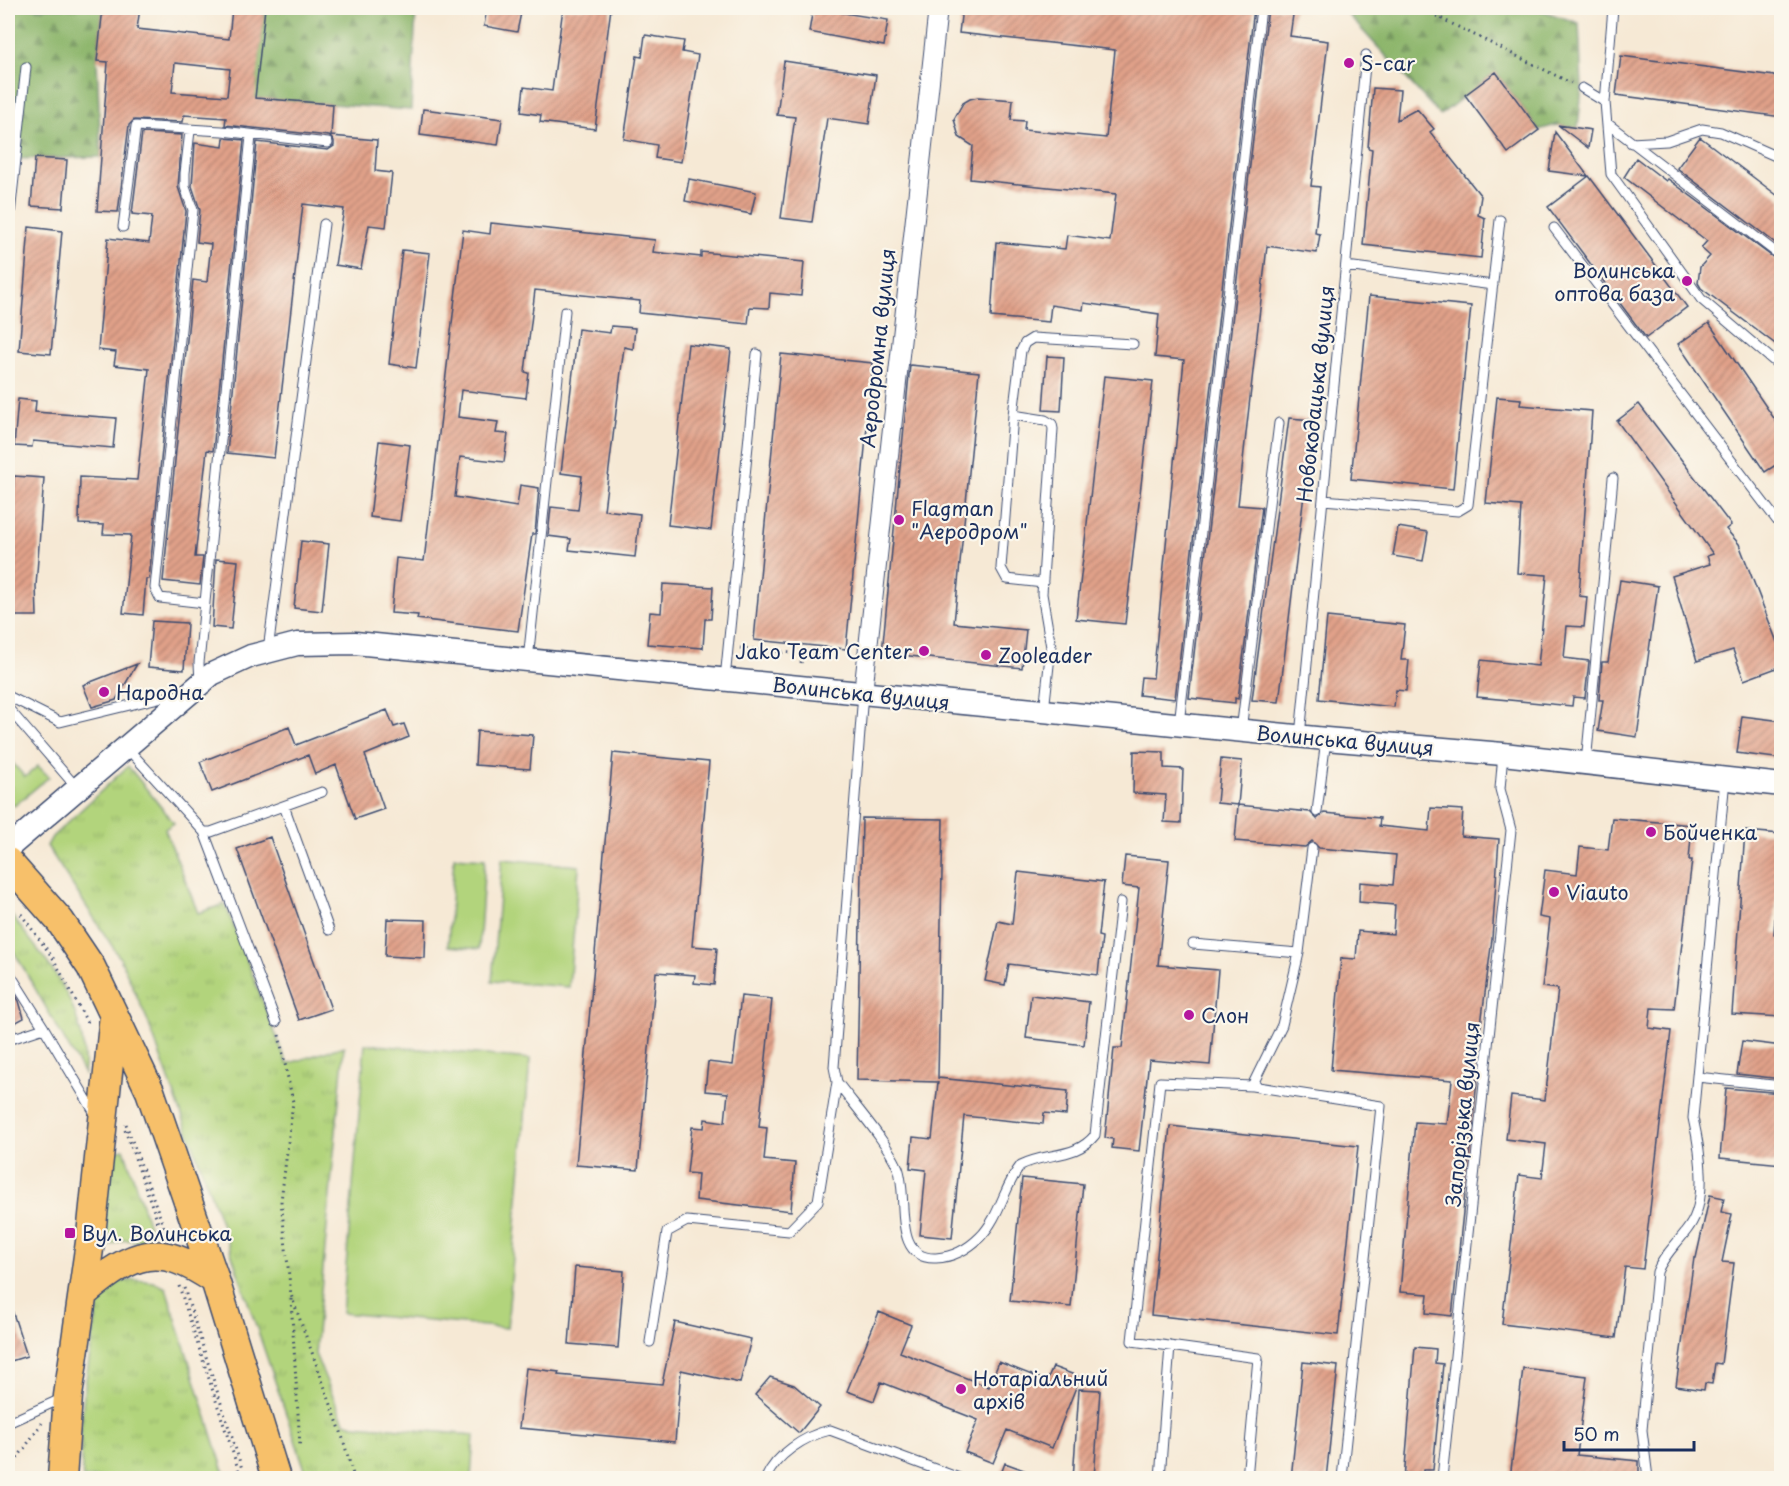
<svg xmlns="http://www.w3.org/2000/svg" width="1789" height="1486" viewBox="0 0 1789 1486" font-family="'Playpen Sans',sans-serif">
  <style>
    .grass { fill: url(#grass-tufts); stroke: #66826d; stroke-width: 1.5 }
    .forest { fill: url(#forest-firs); stroke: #547265; stroke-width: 1.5 }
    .pitch { fill: #b2d47c; stroke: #66826d; stroke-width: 1.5 }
    .building { fill: url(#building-hatch); fill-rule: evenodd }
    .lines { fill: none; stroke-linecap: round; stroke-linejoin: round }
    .service-casing { stroke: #3c4b70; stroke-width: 11 }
    .minor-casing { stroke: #3c4b70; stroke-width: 20 }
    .tertiary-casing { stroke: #3c4b70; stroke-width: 25 }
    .primary-casing { stroke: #3c4b70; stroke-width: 31 }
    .path { stroke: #3c4b70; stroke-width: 3; stroke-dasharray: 1.5 4.5; stroke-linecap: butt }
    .service { stroke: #fff; stroke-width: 9 }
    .minor { stroke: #fff; stroke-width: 18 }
    .tertiary { stroke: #fff; stroke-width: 22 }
    .primary { stroke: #f7c06b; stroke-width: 28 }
    .poi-dot { fill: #b5179e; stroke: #fbf7ec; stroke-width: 2 }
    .labels { text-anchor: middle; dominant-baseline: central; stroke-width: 4.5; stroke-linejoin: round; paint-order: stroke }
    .poi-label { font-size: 20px; fill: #1b2f5e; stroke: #fbf7ec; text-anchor: start }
    .street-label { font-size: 20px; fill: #1b2f5e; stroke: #fbf7ec }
  </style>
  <defs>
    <pattern id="grass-tufts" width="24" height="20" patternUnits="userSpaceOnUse" patternTransform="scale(1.5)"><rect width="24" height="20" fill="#b2d47c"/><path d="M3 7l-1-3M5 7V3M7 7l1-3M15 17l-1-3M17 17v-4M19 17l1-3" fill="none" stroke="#98b66e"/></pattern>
    <pattern id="forest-firs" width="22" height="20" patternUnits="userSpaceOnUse" patternTransform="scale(1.5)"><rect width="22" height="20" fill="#8db66c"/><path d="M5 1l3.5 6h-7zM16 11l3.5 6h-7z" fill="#72945c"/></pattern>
    <pattern id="building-hatch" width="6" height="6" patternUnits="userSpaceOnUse" patternTransform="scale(1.5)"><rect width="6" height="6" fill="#e1a189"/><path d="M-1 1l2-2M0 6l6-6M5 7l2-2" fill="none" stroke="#b68473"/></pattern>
  </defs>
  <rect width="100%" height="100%" fill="#fbf7ec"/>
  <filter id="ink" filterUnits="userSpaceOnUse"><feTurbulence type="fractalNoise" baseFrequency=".0167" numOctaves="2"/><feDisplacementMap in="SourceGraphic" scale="12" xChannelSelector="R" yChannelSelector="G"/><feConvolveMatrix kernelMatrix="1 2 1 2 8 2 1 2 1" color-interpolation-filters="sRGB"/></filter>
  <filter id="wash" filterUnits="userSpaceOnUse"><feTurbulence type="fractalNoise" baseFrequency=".008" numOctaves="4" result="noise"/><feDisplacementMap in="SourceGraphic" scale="24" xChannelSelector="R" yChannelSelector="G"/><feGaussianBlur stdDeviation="1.35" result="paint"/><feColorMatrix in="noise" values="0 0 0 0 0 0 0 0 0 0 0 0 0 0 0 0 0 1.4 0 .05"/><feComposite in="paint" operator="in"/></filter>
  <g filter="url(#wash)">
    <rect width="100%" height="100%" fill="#f6e9d5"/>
    <path class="grass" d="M8 758 25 777 38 766 49 777 14 806 8 801Z
      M128 766 174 823 165 829 198 913 225 904 287 1064 344 1046 315 1354 344 1422 354 1425 474 1435 471 1478H308L219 1217 147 1019 120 958 47 846 52 837Z
      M8 911C47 962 88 1005 84 1074L8 941Z
      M124 1149 154 1242 124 1240 99 1249 114 1151Z
      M135 1280 154 1282 166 1288 226 1478H83C75 1416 91 1353 101 1291L118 1282Z"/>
    <path class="forest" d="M8 8H103L97 61 101 157 8 159Z
      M265 8H416L411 110 254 98Z
      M1342 8H1534L1579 23 1582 88 1578 128 1556 125 1539 130 1496 72 1440 115Z"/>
    <path class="pitch" d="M454 857 485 859 479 949 448 946Z
      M502 859 579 866 569 987 492 981Z
      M365 1044 530 1059 507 1328 342 1313Z"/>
    <g id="blocks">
      <path class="building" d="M103 8H140L137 29 229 39 232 8H265L255 98 333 104 331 136 377 140 375 171 392 173 386 227 369 225 361 269 335 265 344 209 303 204 274 458 227 453 257 142 328 150 334 146V141L329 136 225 125 226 118 184 115 183 122 134 120 129 125 118 212 97 211 108 62 97 61ZM175 63 230 69 227 96 172 92Z
        M487 8H522L517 32 484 26Z
        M563 8H611L595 129 540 122 541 115 521 112 524 87 552 91Z
        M813 8 888 20 884 46 809 32Z
        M962 8H1254L1175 699 1139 695 1141 677 1153 678 1184 360 1155 357 1159 314 1084 303 1083 310 1051 305 1049 322 991 317 996 242 1065 249 1067 235 1110 241 1116 194 970 179 973 146 959 137 954 119 963 103 970 99 978 97 1013 100 1011 120 1025 121 1024 130 1106 138 1115 50 959 33Z
        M1268 8H1294L1290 36 1328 41 1311 186 1320 187 1315 233 1320 234 1317 253 1267 246 1238 505 1262 507 1238 699 1235 698V703L1189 698Z
        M645 35 684 41 682 52 698 55 681 162 655 158 657 145 624 139 637 56 642 57Z
        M1621 56 1782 77V117L1616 95Z
        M784 61 876 75 869 124 827 118 812 222 781 218 795 117 777 115Z
        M1496 72 1539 130 1508 153 1465 95Z
        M1373 88 1400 90 1397 120 1417 109 1434 129 1430 132 1481 196 1478 215 1485 218 1481 258 1363 245 1372 149 1368 148Z
        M423 109 502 119 498 145 420 135Z
        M1558 125 1591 130 1588 148Z
        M1555 132 1588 176 1549 171Z
        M142 133 182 135 178 187 186 211 149 579H146L143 615 123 613 131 535 103 534 104 525 79 524 80 477 137 480 149 369 114 365 116 352 98 350 108 238 149 243 152 216 132 214Z
        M1700 137 1782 199V248L1677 168Z
        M224 138 244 140 213 451 207 450 195 557H203L200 585 163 581 193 280 207 282 211 244 197 242 200 210 192 186 195 143 223 147Z
        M35 158 67 160 63 208 31 206Z
        M1636 158 1666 181 1668 179 1782 264V349L1701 288 1698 283 1700 267 1710 256 1701 248 1707 241 1624 177Z
        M1589 176 1687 307 1646 338 1548 207Z
        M689 179 756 192 751 214 685 201Z
        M491 223 655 240 653 252 701 257V252L804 262 801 296 770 293 769 308 750 307 748 324 639 313 640 301 535 290 525 372 529 373 526 398 461 390 458 417 498 422 496 433 508 434 504 462 460 457 455 497 517 507 520 485 539 488 535 534H532L518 631 417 619 418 615 391 613 396 558 424 561 463 230 490 234Z
        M29 227 62 231 51 354 19 351Z
        M402 250 430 253 416 368 389 364Z
        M1369 296 1471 306 1453 489 1351 479Z
        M1709 323 1782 430V461L1765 472 1678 344Z
        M611 326 635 328 633 349 624 347 604 510 640 514 635 557 569 550 571 539 548 536 551 507 578 510 582 476 561 473 578 329 610 333Z
        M688 344 731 349 711 530 668 525Z
        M781 354 873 363 846 649 754 640Z
        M1047 356 1064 357 1061 411 1043 410Z
        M910 365 979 372 954 623 1026 630 1022 668 882 653Z
        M1104 376 1153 381 1125 624 1076 619Z
        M1497 397 1521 399 1520 405 1592 411 1579 596 1587 597 1584 627 1567 626 1564 658 1589 661 1585 698 1573 697 1572 706 1477 697 1481 660 1538 666 1547 575 1517 573 1521 506 1486 503Z
        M18 399 36 401 35 412 116 418 113 448 33 441 32 447 14 446Z
        M1639 404 1731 525 1726 529 1739 544 1782 655V666L1744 680 1733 650 1697 661 1672 576 1710 564 1707 556 1713 554 1617 421Z
        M1289 418 1313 420 1279 702 1252 700Z
        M379 441 410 445 400 521 370 517Z
        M14 476 44 478 36 586 37 616H9L10 575 8 574Z
        M1398 527 1428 532 1423 561 1393 556Z
        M301 541 329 544 322 611 294 608Z
        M216 559 238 561 231 629 212 627Z
        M1620 580 1658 586 1637 737 1598 731 1603 700H1599L1602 662H1608Z
        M663 584 713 587 711 619H705L703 648 647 644 650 612 661 613Z
        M1327 617 1405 625 1401 660H1409L1406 691 1396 690 1394 707 1319 699Z
        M152 621 187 623 184 670 148 667Z
        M137 664 116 700 92 707 83 685Z
        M387 710 394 727 404 724 409 737 365 755 384 809 355 819 336 765 315 774 308 755 212 792 200 762 289 727 296 745Z
        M1742 716 1782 721V759L1737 753Z
        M477 731 533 735 530 769 475 765Z
        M1134 751 1164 752V768L1183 769 1181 823 1164 822 1166 795 1133 793Z
        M613 753 709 762 692 946 717 948 714 985 694 983 695 975 656 972 638 1170 576 1165Z
        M1221 759 1242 761 1238 805 1217 803Z
        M1238 805 1310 812 1317 819 1324 813 1380 818 1379 826 1429 831 1431 808 1463 810 1461 836 1499 839 1492 939 1474 1079 1477 1080 1452 1316 1426 1313 1428 1294 1400 1292 1415 1122 1447 1124 1452 1080 1331 1070 1341 958 1356 959 1358 931 1393 934 1395 905 1359 902 1360 882 1393 885 1396 855 1319 848 1312 841 1305 847 1235 841Z
        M862 818 943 819 938 1078 1068 1091 1066 1115 1044 1113 1043 1124 964 1116 952 1238 920 1235 926 1170 910 1168 913 1137 932 1139 938 1082 857 1080Z
        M1612 818 1692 825 1689 860H1692L1674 1009 1651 1008 1649 1028 1671 1031 1643 1269 1625 1267 1616 1338 1502 1324 1519 1175 1542 1178 1546 1144 1506 1139 1511 1096 1545 1100 1558 989 1542 987 1550 919 1539 917 1545 870 1577 874 1580 847 1608 850Z
        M1745 831 1781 834 1774 934H1782V1017L1732 1014Z
        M270 837 331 1009 299 1020 237 849Z
        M1125 856 1169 860 1158 965 1218 970 1210 1065 1149 1060 1139 1151 1112 1148 1113 1139 1105 1138 1114 1048H1122L1139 888 1122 886Z
        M1018 872 1104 882 1098 936 1102 937 1098 975 1009 964 1005 985 985 981 998 921 1012 924Z
        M387 919 426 920 425 958 385 956Z
        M8 983 19 1001 24 1018 13 1024 8 1021Z
        M1031 995 1089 1002 1084 1045 1026 1038Z
        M741 996 772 999 759 1127 767 1128 764 1160 795 1163 791 1211 696 1200 698 1174 687 1173 692 1127 704 1128 705 1119 725 1122 728 1093 705 1091 708 1062 733 1065Z
        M1742 1041 1782 1046V1079L1737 1074Z
        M1726 1088 1782 1093V1164L1720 1158Z
        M1170 1126 1358 1146 1338 1335 1151 1315Z
        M1022 1178 1083 1184 1071 1307 1010 1301Z
        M1710 1195 1724 1198 1721 1212 1732 1214 1722 1262 1734 1263 1721 1364 1715 1363 1712 1384 1705 1383 1704 1390 1676 1386 1694 1258H1696Z
        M575 1267 624 1271 618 1348 569 1344Z
        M10 1304 27 1356 8 1362V1305Z
        M879 1312 911 1325 900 1352 989 1387 999 1362 1047 1381 1053 1367 1080 1377 1052 1448 1007 1430 993 1463 965 1452 978 1420 881 1382 874 1401 847 1391Z
        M675 1322 751 1339 740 1383 681 1370 675 1442 519 1428 526 1368 559 1372 558 1375 662 1384Z
        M1415 1347 1436 1349 1435 1363 1443 1364 1433 1470H1423L1422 1479H1404Z
        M1303 1362 1338 1366 1326 1479H1291Z
        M1523 1368 1587 1376 1577 1455 1639 1461V1479H1510Z
        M770 1377 794 1385 820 1407 799 1433 755 1395Z
        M1079 1389 1100 1390 1094 1479H1073Z
        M1005 1463 1043 1477V1479H999Z"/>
    </g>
  </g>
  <g filter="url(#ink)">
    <use href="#blocks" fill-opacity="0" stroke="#3c4b70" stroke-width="1.5"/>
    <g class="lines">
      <defs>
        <path id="service" d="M1582 88 1605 102 1611 174 1701 299 1782 368
          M1605 102 1613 8
          M1607 123 1782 257
          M190 131 185 173V187L193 210 155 588 160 598 205 603
          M1631 143 1667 141 1702 129 1721 132 1782 159
          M123 227 136 126 222 131 328 143
          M1554 228 1782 527
          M8 233 26 67
          M1346 266 1493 285
          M1013 415 1045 420 1052 424 1053 429 1042 594 1051 647 1044 711
          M1323 500 1458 511 1468 505 1500 220
          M1043 583 1007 579 1001 568 1013 415 1021 351 1025 343 1033 338 1133 344
          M268 650 324 224
          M528 660 565 311
          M725 679 757 354
          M200 682 199 663 251 136
          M863 693 834 1067 837 1082C855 1106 887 1142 898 1168 909 1196 891 1260 936 1258 954 1257 968 1249 980 1237 1000 1217 1004 1186 1021 1165 1047 1152 1076 1159 1095 1135L1121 902
          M8 696 60 722 163 697 176 703
          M8 708 77 788
          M1179 724 1261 8
          M1241 731 1279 423
          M1300 736 1366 55
          M127 748 204 832H211L322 792
          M1586 763 1613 478
          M284 806 329 930
          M1317 812 1326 739
          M204 832 276 1022
          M1193 944 1299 953 1312 848
          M8 971 44 1028
          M8 1028 14 1038 44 1028 96 1115
          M1697 1077 1782 1086
          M1252 1086 1282 1025 1299 953
          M650 1342 667 1232 687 1221 789 1231 818 1201 837 1082
          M8 1423 63 1398
          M766 1478C776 1455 804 1436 830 1430L959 1478
          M1160 1478 1170 1346
          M1247 1478 1258 1358 1132 1341 1160 1082 1252 1086 1381 1106 1342 1478
          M1442 1478 1511 830 1500 789 1503 754
          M1648 1478 1642 1430 1657 1272C1664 1254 1679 1242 1689 1227 1709 1199 1700 1149 1693 1118L1725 779"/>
        <path id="minor" d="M863 693 938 8"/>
        <path id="tertiary" d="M8 848 212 674 251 656 297 644 355 643 1326 739 1503 754 1782 785"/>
        <path id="primary" d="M8 862 60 921 91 967 150 1091 215 1280 276 1478
          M84 1293C134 1251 158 1241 215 1280
          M62 1478 68 1396 91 1235 114 1015"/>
      </defs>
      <use href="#service" class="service-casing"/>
      <use href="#minor" class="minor-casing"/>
      <use href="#tertiary" class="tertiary-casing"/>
      <use href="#primary" class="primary-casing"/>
      <path class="path" d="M1420 8 1571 83
        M740 648 833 657
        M801 663 803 645
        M21 914 53 958 89 1026
        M279 1035 293 1102 281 1201 291 1295 341 1432 354 1478
        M126 1124 166 1233
        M125 1130 162 1234
        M179 1286 241 1478
        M184 1288 245 1478
        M291 1299 300 1446
        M8 1465 14 1463 42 1423"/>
      <use href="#service" class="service"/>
      <use href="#minor" class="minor"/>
      <use href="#tertiary" class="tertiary"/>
      <use href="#primary" class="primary"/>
    </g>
  </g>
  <g class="poi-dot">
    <circle cx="1349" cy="63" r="6"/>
    <circle cx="1687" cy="281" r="6"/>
    <circle cx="899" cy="520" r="6"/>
    <circle cx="924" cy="651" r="6"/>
    <circle cx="986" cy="655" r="6"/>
    <circle cx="104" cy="692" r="6"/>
    <circle cx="1651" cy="832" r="6"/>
    <circle cx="1554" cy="892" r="6"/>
    <circle cx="1189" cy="1015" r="6"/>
    <rect x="64" y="1227" width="12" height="12" rx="3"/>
    <circle cx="961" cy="1389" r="6"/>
  </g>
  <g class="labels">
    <g class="poi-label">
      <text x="1361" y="63">S-car</text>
      <text x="1675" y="270" text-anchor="end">Волинська<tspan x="1675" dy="23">оптова база</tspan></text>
      <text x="911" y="508">Flagman<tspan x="911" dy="23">"Аеродром"</tspan></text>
      <text x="912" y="651" text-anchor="end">Jako Team Center</text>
      <text x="998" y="655">Zooleader</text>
      <text x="116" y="692">Народна</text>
      <text x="1663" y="832">Бойченка</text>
      <text x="1566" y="892">Viauto</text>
      <text x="1201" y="1015">Слон</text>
      <text x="82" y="1233">Вул. Волинська</text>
      <text x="973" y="1378">Нотаріальний<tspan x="973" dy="23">архів</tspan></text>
    </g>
    <g class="street-label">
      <text transform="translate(877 348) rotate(-84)">Аеродромна вулиця</text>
      <text transform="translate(1315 394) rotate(-84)">Новокодацька вулиця</text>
      <text transform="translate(861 693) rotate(6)">Волинська вулиця</text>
      <text transform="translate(1345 740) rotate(5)">Волинська вулиця</text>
      <text transform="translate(1462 1114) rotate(-84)">Запорізька вулиця</text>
    </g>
  </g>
  <rect width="1789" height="1486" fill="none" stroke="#fbf7ec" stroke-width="30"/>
  <path d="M1564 1441v9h130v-9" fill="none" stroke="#1b2f5e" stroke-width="3"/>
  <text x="1573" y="1441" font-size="18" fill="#1b2f5e" stroke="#fbf7ec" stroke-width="4.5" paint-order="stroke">50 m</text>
</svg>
